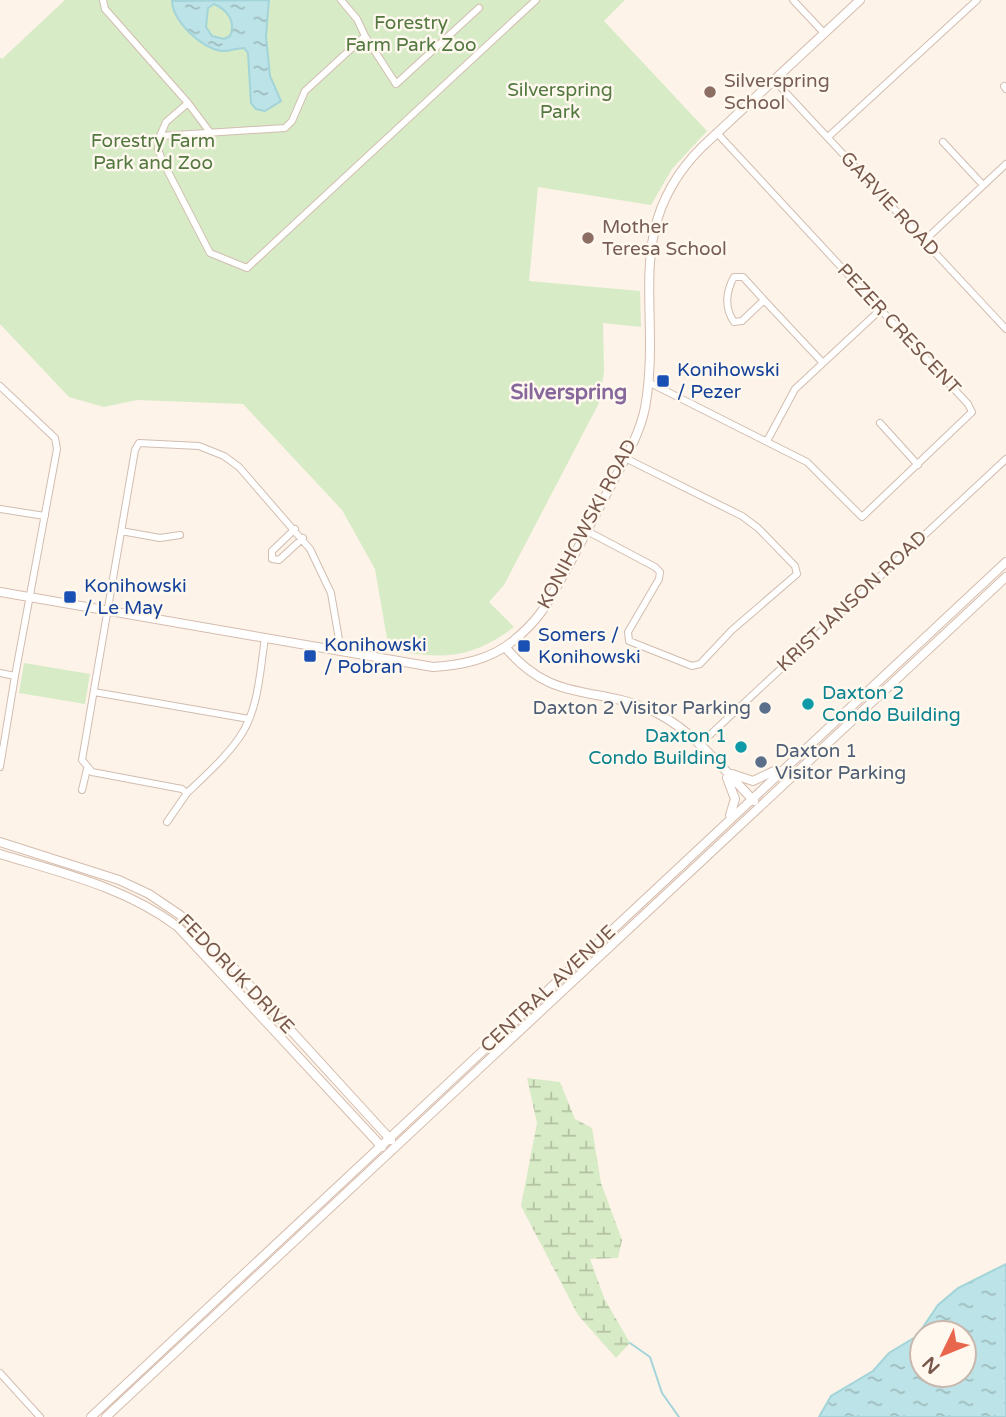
<svg xmlns="http://www.w3.org/2000/svg" width="1006" height="1417" viewBox="0 0 1006 1417" font-family="'Varela Round',sans-serif">
  <style>
    .green { fill: #d7ebc6 }
    .wetland { fill: url(#wetland-marsh) }
    .water { fill: url(#water-ripples); stroke: #a2d4d9; stroke-width: 2; fill-rule: evenodd }
    .lines { fill: none; stroke-linecap: round; stroke-linejoin: round }
    .stream { stroke: #a2d4d9; stroke-width: 2 }
    .street-casing { stroke: #d2bdb0; stroke-width: 8 }
    .secondary-casing { stroke: #d5bcad; stroke-width: 10 }
    .street { stroke: #fff; stroke-width: 6 }
    .secondary { stroke: #fff; stroke-width: 8 }
    .education-dot { fill: #8d6e63; stroke: #fff8ef; stroke-width: 2.5 }
    .transit-dot { fill: #1a4fb4; stroke: #fff8ef; stroke-width: 2.5 }
    .culture-dot { fill: #0f9aa8; stroke: #fff8ef; stroke-width: 2.5 }
    .service-dot { fill: #5c6f8a; stroke: #fff8ef; stroke-width: 2.5 }
    .labels { text-anchor: middle; dominant-baseline: central; stroke-width: 5; stroke-linejoin: round; paint-order: stroke }
    .park-label { font-size: 19px; fill: #537840; stroke: #fff8ef }
    .education-label { font-size: 19px; fill: #785e54; stroke: #fff8ef; text-anchor: start }
    .street-label { font-size: 19px; fill: #78584b; stroke: #fff8ef }
    .transit-label { font-size: 19px; fill: #164399; stroke: #fff8ef; text-anchor: start }
    .culture-label { font-size: 19px; fill: #0d838f; stroke: #fff8ef; text-anchor: start }
    .service-label { font-size: 19px; fill: #4e5e75; stroke: #fff8ef; text-anchor: end }
    .neighbourhood-label { font-size: 21px; font-weight: bold; fill: #86679b; stroke: #fff8ef }
  </style>
  <defs>
    <pattern id="wetland-marsh" width="20" height="14" patternUnits="userSpaceOnUse" patternTransform="scale(1.75)"><rect width="20" height="14" fill="#d7ebc6"/><path d="M1 5h8M5 5V1M11 12h8M15 12V8" fill="none" stroke="#b3c1a3"/></pattern>
    <pattern id="water-ripples" width="26" height="14" patternUnits="userSpaceOnUse" patternTransform="scale(1.75)"><rect width="26" height="14" fill="#bce3e7"/><path d="M2 4q2-2 4 0t4 0M15 11q2-2 4 0t4 0" fill="none" stroke="#9ebbbd"/></pattern>
  </defs>
  <rect width="100%" height="100%" fill="#fdf3e8"/>
  <path class="green" d="M65 0H625L604 21 707 131 672 169 651 205 538 187 529 281 640 291 641 327 603 323 604 372 599 403 504 585 489 602 514 627C470 660 441 659 389 650L375 569 342 510 243 404 137 400 104 407 69 397 0 324V57L2 59Z
    M24 663 90 674 85 704 19 693Z"/>
  <path class="wetland" d="M527 1078 560 1082 575 1119 592 1128 601 1183 622 1240 618 1258 590 1259 605 1300 630 1343 616 1358 578 1315 521 1206 537 1123Z"/>
  <path class="water" d="M269 0 266 36 270 76 281 101 265 111 256 109 251 103 248 53 244 48C236 48 229 52 221 51 200 47 173 21 172 1ZM214 4C228 10 236 22 230 36L224 39 212 36 206 27 208 8Z
    M1006 1264V1417H819L831 1396 873 1371 889 1353 917 1336 938 1305 958 1288ZM964 1333V1375H922V1333Z"/>
  <g class="lines">
    <path class="stream" d="M630 1343 650 1357 662 1393 679 1417"/>
    <defs>
      <path id="street" d="M103 0 105 9 188 103
        M341 0 357 19 365 36
        M793 0 824 33
        M774 80 1006 329
        M1004 86 1006 89
        M209 131 188 103 166 122 160 136 285 128 292 121 305 91 365 36 396 84 479 8
        M160 136 158 149 162 160 210 253 247 268 536 0
        M828 137 977 0
        M943 142 983 185
        M924 241 1006 164
        M734 277H743L764 300 742 321 734 322C724 308 726 291 734 277Z
        M764 300 823 363
        M648 382 807 462 862 517 972 412 968 404 717 133
        M0 386 55 438 57 449 15 676 0 673
        M880 423 918 465
        M767 441 795 389 880 310
        M0 509 45 516
        M295 529 272 551V559L279 560 303 538
        M121 531 160 538 180 535
        M587 531 655 567 660 572 659 579 628 632 629 641 692 666 700 664 732 630 797 574 795 566 758 528 742 516 625 458
        M265 638C260 670 259 710 239 738 225 758 205 776 187 793L182 789 92 772 82 760 135 450 139 443 199 446 224 456 239 467 310 549 331 593 341 651
        M94 692 249 719
        M699 745 1006 459
        M0 767 15 676
        M82 790 87 769
        M167 822 187 793
        M0 1373 40 1417"/>
      <path id="secondary" d="M0 592 433 667C461 665 490 660 513 641 523 633 534 622 542 611 566 574 585 533 606 495 620 467 639 438 645 408 663 309 620 229 702 147L860 0
        M505 647C555 707 598 683 659 714 696 734 725 771 754 801
        M732 774 753 781 774 771
        M727 778 735 799 730 815
        M0 842 119 880 149 894 180 915 233 967 391 1140
        M0 854C62 873 125 887 178 927L382 1147
        M91 1417 1006 562
        M106 1417 1006 577"/>
    </defs>
    <use href="#street" class="street-casing"/>
    <use href="#secondary" class="secondary-casing"/>
    <use href="#street" class="street"/>
    <use href="#secondary" class="secondary"/>
  </g>
  <g class="education-dot">
    <circle cx="710" cy="92" r="7"/>
    <circle cx="588" cy="238" r="7"/>
  </g>
  <g class="transit-dot">
    <rect x="656" y="374" width="14" height="14" rx="3.5"/>
    <rect x="63" y="590" width="14" height="14" rx="3.5"/>
    <rect x="517" y="639" width="14" height="14" rx="3.5"/>
    <rect x="303" y="649" width="14" height="14" rx="3.5"/>
  </g>
  <g class="culture-dot">
    <circle cx="808" cy="704" r="7"/>
    <circle cx="741" cy="747" r="7"/>
  </g>
  <g class="service-dot">
    <circle cx="765" cy="708" r="7"/>
    <circle cx="761" cy="762" r="7"/>
  </g>
  <g class="labels">
    <g class="park-label">
      <text x="411" y="23">Forestry<tspan x="411" dy="22">Farm Park Zoo</tspan></text>
      <text x="560" y="90">Silverspring<tspan x="560" dy="22">Park</tspan></text>
      <text x="153" y="141">Forestry Farm<tspan x="153" dy="22">Park and Zoo</tspan></text>
    </g>
    <g class="education-label">
      <text x="724" y="81">Silverspring<tspan x="724" dy="22">School</tspan></text>
      <text x="602" y="227">Mother<tspan x="602" dy="22">Teresa School</tspan></text>
    </g>
    <g class="street-label">
      <text transform="translate(890 204) rotate(47)">GARVIE ROAD</text>
      <text transform="translate(899 329) rotate(47)">PEZER CRESCENT</text>
      <text transform="translate(587 524) rotate(-62)">KONIHOWSKI ROAD</text>
      <text transform="translate(852 601) rotate(-43)">KRISTJANSON ROAD</text>
      <text transform="translate(236 974) rotate(46)">FEDORUK DRIVE</text>
      <text transform="translate(548 989) rotate(-43)">CENTRAL AVENUE</text>
    </g>
    <g class="transit-label">
      <text x="677" y="370">Konihowski<tspan x="677" dy="22">/ Pezer</tspan></text>
      <text x="84" y="586">Konihowski<tspan x="84" dy="22">/ Le May</tspan></text>
      <text x="538" y="635">Somers /<tspan x="538" dy="22">Konihowski</tspan></text>
      <text x="324" y="645">Konihowski<tspan x="324" dy="22">/ Pobran</tspan></text>
    </g>
    <g class="culture-label">
      <text x="822" y="693">Daxton 2<tspan x="822" dy="22">Condo Building</tspan></text>
      <text x="727" y="736" text-anchor="end">Daxton 1<tspan x="727" dy="22">Condo Building</tspan></text>
    </g>
    <g class="service-label">
      <text x="751" y="708">Daxton 2 Visitor Parking</text>
      <text x="775" y="751" text-anchor="start">Daxton 1<tspan x="775" dy="22">Visitor Parking</tspan></text>
    </g>
    <g class="neighbourhood-label">
      <text x="569" y="392">Silverspring</text>
    </g>
  </g>
  <g transform="translate(943 1354) rotate(227)"><circle r="33" fill="#fff8ef" stroke="#c9b8ad" stroke-width="2"/>
  <path d="M0-5L12 26L0 18L-12 26Z" fill="#e8664c"/>
  <text y="-10" font-size="19" font-weight="bold" text-anchor="middle" fill="#78584b">N</text>
  </g>
</svg>
